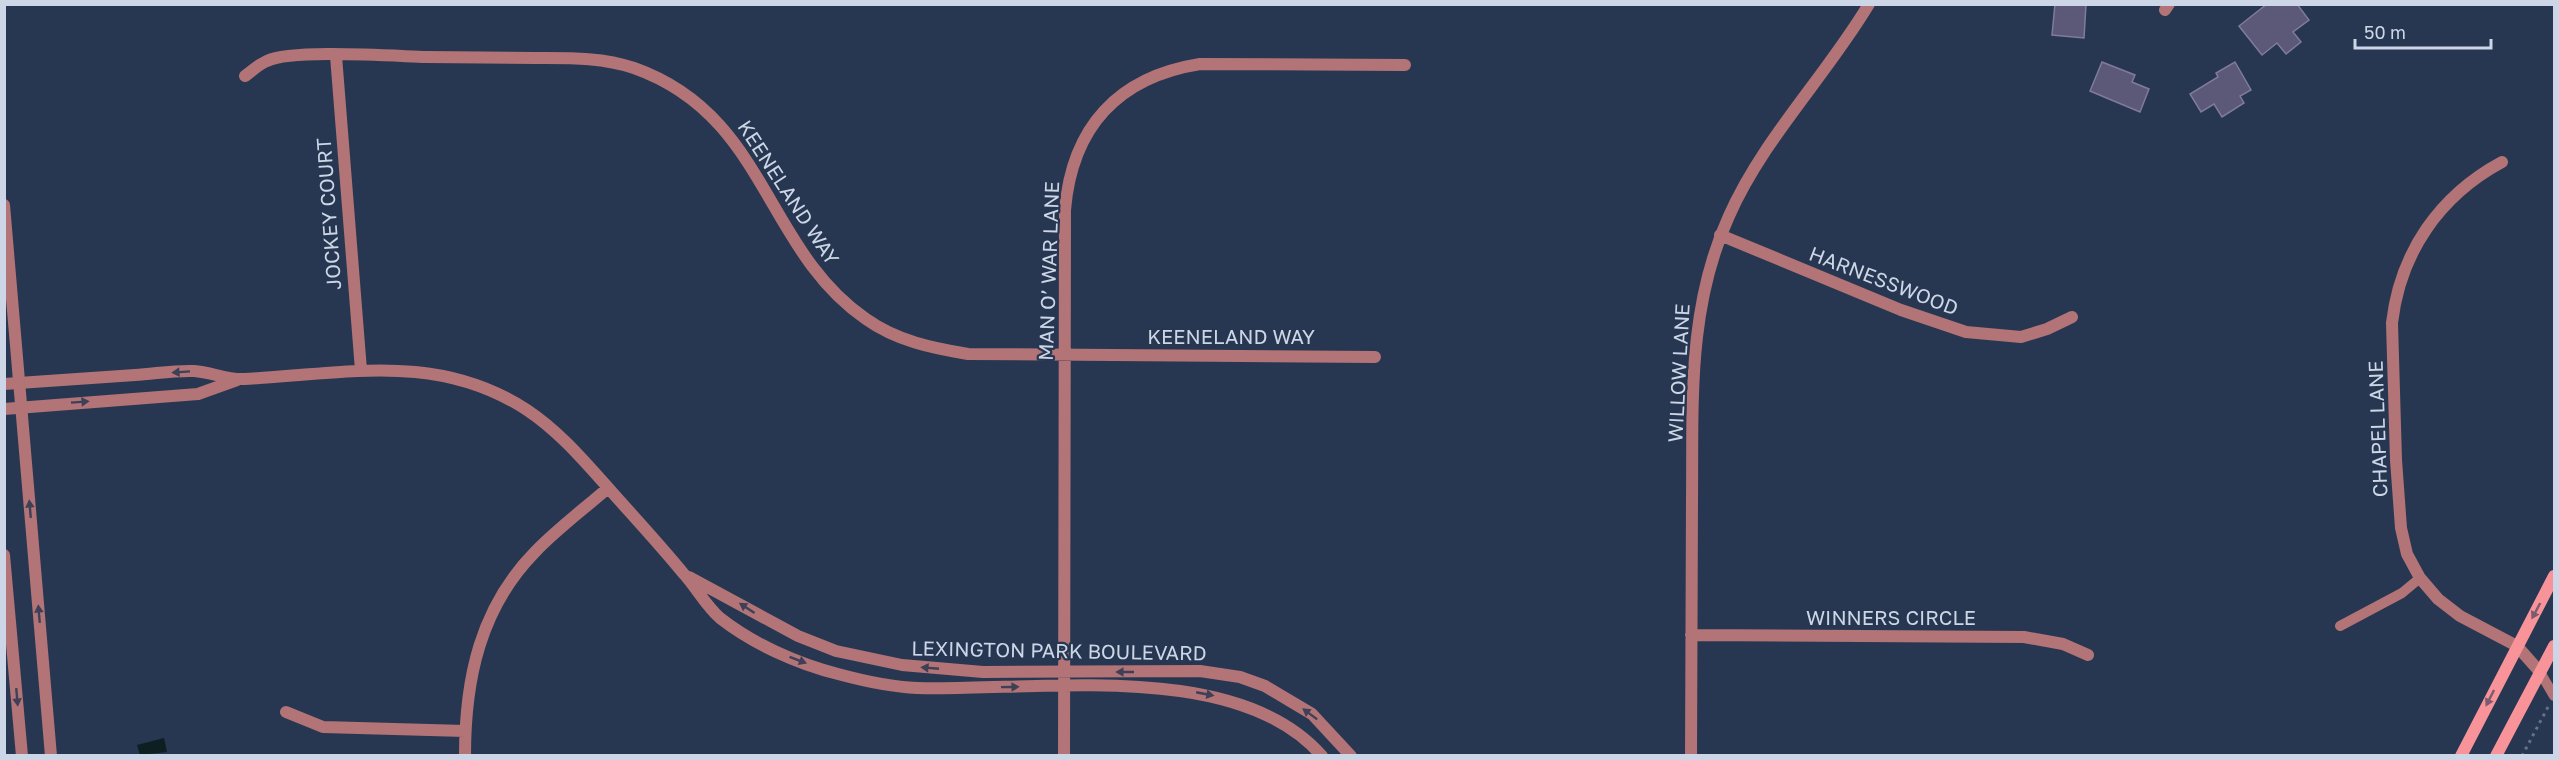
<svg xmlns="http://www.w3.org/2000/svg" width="2559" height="760" viewBox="0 0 2559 760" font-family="'Golos Text',sans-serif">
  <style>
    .water { fill: #0e1f22 }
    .building { fill: #5c5978; stroke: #7f7b9c; stroke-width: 1.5 }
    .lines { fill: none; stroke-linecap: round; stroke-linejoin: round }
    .path { stroke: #647188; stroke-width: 3; stroke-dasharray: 3 4.5; stroke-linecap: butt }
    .service { stroke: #b27476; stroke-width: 10 }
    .minor { stroke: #b27476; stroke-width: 12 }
    .tertiary { stroke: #b27476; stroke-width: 12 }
    .secondary { stroke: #f89499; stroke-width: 12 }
    .oneway { fill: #3d4057 }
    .oneway2 { fill: #7b5c6e }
    .labels { text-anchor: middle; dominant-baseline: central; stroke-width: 4.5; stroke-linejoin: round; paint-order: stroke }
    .street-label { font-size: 20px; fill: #ccd6e6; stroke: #283751 }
  </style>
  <rect width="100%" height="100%" fill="#283751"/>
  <path class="water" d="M164 738 167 752 140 755 137 745Z"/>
  <path class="building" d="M2055 4H2086L2084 38 2052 35Z
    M2267 4H2297L2309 20 2293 32 2301 42 2286 54 2277 43 2262 55 2239 26Z
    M2102 62 2135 75 2132 82 2149 89 2140 112 2090 91Z
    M2235 62 2251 90 2240 96 2244 103 2222 117 2214 104 2201 112 2190 94 2218 77 2216 73Z"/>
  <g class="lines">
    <path class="path" d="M2522 756 2548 707"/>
    <path class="service" d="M2340 626 2402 593 2420 578
      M2540 672 2554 696"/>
    <path class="minor" d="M2165 10 2169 4
      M336 56 361 370
      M245 76C252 71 259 64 267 61 292 49 393 56 426 57 462 57 498 58 535 58 568 58 602 57 634 68 767 115 764 249 866 319 897 341 932 348 968 354L1375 357
      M2502 162C2439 196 2400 253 2392 323L2396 460 2401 528 2407 554 2420 578 2438 599 2460 616 2517 646 2540 672
      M1720 235 1901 310 1966 332 2021 337 2047 329 2072 317
      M4 384C48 381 92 378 135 375 154 374 175 370 194 371 211 372 227 380 244 379 344 374 437 351 527 410 560 432 585 462 611 491 635 518 660 545 683 573 696 587 706 606 720 618 753 644 798 664 838 674 864 681 890 687 917 688 1035 692 1236 657 1322 756
      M4 409 198 394 237 380
      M689 577 798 636 836 651 902 665 983 672 1200 671 1240 677 1265 686 1312 714 1351 756
      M1691 635 2024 637 2063 644 2088 655
      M286 712 323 727 465 731
      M465 756C465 679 480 608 535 552 557 529 584 509 608 488
      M1064 756 1065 210C1072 127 1118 77 1200 64L1405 65
      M1691 756C1691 671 1691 586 1692 501 1693 402 1687 308 1729 216 1763 139 1826 76 1869 4"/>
    <path class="tertiary" d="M4 205 51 756
      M4 555 22 756"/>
    <path class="secondary" d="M2461 756 2554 576
      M2496 756 2554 646"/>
  </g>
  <defs><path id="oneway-solid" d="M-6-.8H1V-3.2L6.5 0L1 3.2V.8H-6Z" transform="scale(1.5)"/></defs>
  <g class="oneway">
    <use href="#oneway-solid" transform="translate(181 372) rotate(176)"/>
    <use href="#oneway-solid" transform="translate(80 402) rotate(-4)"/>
    <use href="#oneway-solid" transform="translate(30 509) rotate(-95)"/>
    <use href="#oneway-solid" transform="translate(747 608) rotate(-147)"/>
    <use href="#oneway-solid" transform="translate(39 614) rotate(-95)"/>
    <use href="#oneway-solid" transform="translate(798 660) rotate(21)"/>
    <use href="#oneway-solid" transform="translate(930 668) rotate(-175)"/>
    <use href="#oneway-solid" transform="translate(1125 672) rotate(180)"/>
    <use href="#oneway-solid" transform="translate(1010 687) rotate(-1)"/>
    <use href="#oneway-solid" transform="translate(1205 694) rotate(11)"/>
    <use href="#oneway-solid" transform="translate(17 697) rotate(85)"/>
    <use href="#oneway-solid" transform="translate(1310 714) rotate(-143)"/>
  </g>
  <g class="oneway2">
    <use href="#oneway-solid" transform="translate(2536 611) rotate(118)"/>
    <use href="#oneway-solid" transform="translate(2490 698) rotate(117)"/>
  </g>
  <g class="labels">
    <g class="street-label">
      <text transform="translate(789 192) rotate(57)">KEENELAND WAY</text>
      <text transform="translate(328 214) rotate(-94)">JOCKEY COURT</text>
      <text transform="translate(1048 271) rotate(-88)">MAN O’ WAR LANE</text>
      <text transform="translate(1884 280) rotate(21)">HARNESSWOOD</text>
      <text x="1231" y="336">KEENELAND WAY</text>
      <text transform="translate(1678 373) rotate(-87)">WILLOW LANE</text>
      <text transform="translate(2377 429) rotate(-92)">CHAPEL LANE</text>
      <text x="1891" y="617">WINNERS CIRCLE</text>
      <text transform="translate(1059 650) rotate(1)">LEXINGTON PARK BOULEVARD</text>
    </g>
  </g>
  <rect width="2559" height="760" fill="none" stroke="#ccd6e6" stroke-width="12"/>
  <path d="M2355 39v9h136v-9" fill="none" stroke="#ccd6e6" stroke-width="3"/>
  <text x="2364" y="39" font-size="18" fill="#ccd6e6" stroke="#283751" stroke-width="4.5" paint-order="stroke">50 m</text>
</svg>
